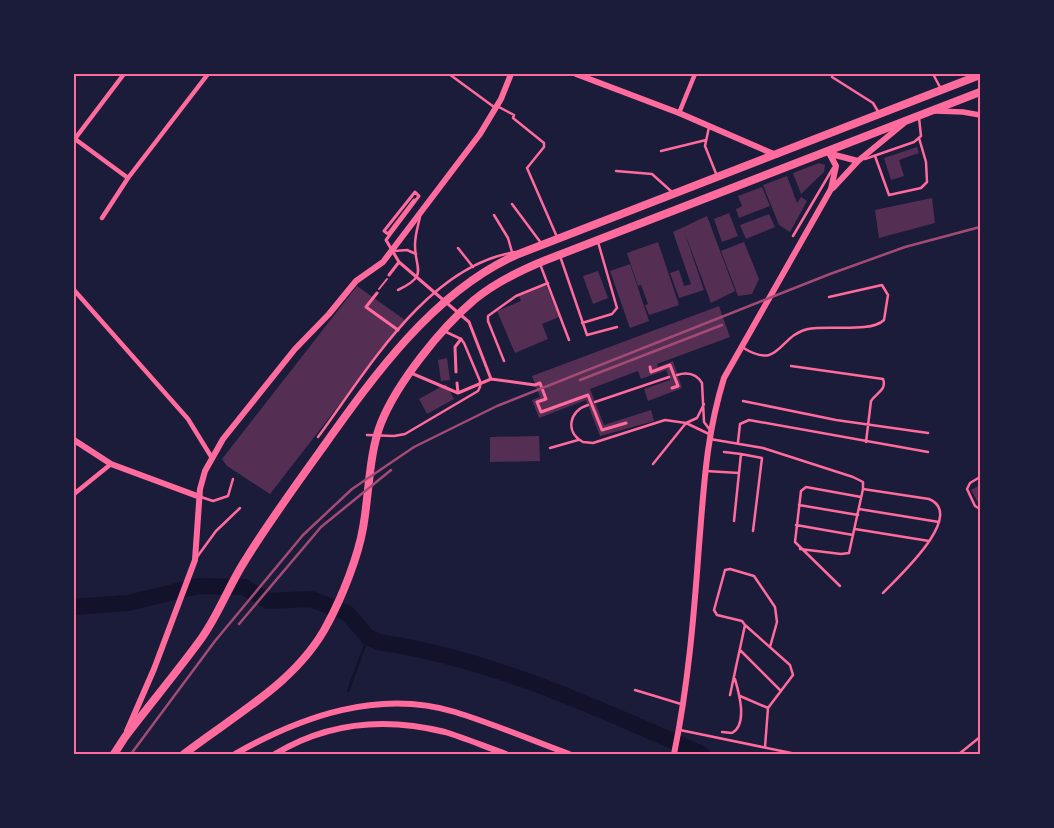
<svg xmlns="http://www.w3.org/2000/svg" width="1054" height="828" viewBox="0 0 1054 828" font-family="'Sofia Sans Condensed',sans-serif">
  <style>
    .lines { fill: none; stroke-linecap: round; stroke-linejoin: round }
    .stream { stroke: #12122b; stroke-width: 2.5 }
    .river { stroke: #12122b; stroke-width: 16 }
    .building { fill: #542f53 }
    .path { stroke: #ff6b9d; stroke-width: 2 }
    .service { stroke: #ff6b9d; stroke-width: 2.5 }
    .pedestrian { stroke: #ff6b9d; stroke-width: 3 }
    .minor { stroke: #ff6b9d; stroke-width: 4.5 }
    .tertiary { stroke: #ff6b9d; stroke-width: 5.5 }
    .secondary { stroke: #ff6b9d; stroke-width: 6 }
    .trunk { stroke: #ff6b9d; stroke-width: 8 }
    .rail { stroke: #a44b75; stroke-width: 2.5 }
    .neatline { fill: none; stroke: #ff6b9d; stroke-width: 2 }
  </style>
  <rect width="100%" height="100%" fill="#1b1b3a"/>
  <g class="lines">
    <path class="stream" d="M348 691 368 637"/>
    <path class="river" d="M74 607 128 603 198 586 244 587 268 601 311 599 347 613 368 637 379 642C495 660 596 707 702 754"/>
  </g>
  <path class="building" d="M917 147 919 153 899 160 904 176 891 180 884 158Z
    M819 163 825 165 824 172 801 194 793 173Z
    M787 176 797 203 801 197 807 201 790 232 779 225 763 185Z
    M762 187 770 206 739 218 736 209 742 206 738 196Z
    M932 198 935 223 879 238 875 210Z
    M729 213 738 236 722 242 714 219Z
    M769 214 775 227 746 239 740 225Z
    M707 216 735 291 711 303 684 231 704 290 679 298 670 273 679 270 684 286 691 284 673 232Z
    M658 242 679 305 649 315 645 305 648 304 641 285 638 286 627 253Z
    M744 242 759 279 752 294 738 296 721 251Z
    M630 264 649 321 630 328 610 271Z
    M598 271 608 298 593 304 583 276Z
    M546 285 559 317 542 324 548 339 515 353 497 311 521 301 519 296Z
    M357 286 405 320 270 494 227 466 222 459Z
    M719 306 730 337 657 364 658 367 673 361 682 388 648 401 644 389 670 380 666 370 641 379 638 371 590 389 604 425 651 410 654 421 600 436 586 400 539 418 532 400 540 397 532 376Z
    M447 358 450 380 441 381 438 360Z
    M446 384 454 399 427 414 419 399Z
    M539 436 540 461 490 462V437Z
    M980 485V506L971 490Z"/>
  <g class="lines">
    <path class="path" d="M379 289 387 279"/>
    <path class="service" d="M449 74 494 107
      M933 74 941 89
      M832 77 873 103 879 113
      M497 106 514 115 513 118 544 143V147L527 168 557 237
      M709 127 705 146 717 176
      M661 151 706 140
      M875 156 889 195 921 188 927 182 926 162 919 138
      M865 159 914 142 921 136 919 118
      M616 171 652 174 672 192
      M512 204 541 243
      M494 215 508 238 512 252
      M793 236 833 168
      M458 248 473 267
      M394 251 407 250 416 254
      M560 256 587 335 617 327
      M540 264 569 340
      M398 290C429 275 415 270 415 245 415 235 418 226 420 217
      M582 323 612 314 617 308 598 242
      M742 347C781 372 778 335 808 329 828 325 871 333 884 320L888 295 882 285 829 297
      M504 361 488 321V316L516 296 548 283
      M791 366 883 379C887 390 876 393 871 401L866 442
      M677 375C687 372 696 373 702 383L704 422 710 430
      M743 401 836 420 928 433
      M595 402 669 377
      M588 405C570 410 564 432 583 442L593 443 665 420 686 423 709 434
      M367 435 394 436 405 434 478 391 480 387V381L464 343 461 339 444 331
      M318 437C367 371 427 266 515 252
      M710 439 763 448 853 477 863 482V489L849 553 841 554 800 549
      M738 442 740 424 749 420 928 452
      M550 448 578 440
      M724 452 741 454
      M653 464 686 423 697 418 704 404
      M706 471 739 473 741 454 762 458 753 531
      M980 477 970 483 967 489 975 506 980 509
      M863 489 929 499C967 515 897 578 883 593
      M201 497 213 501 228 496 233 479
      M799 505 858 515
      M859 509 939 522
      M734 521 739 473
      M796 525 853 535
      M855 529 929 541
      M197 557 216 531 240 508
      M840 586 795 542 801 491 806 487 861 497
      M740 650 781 691
      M635 690 681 704
      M730 695 745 625 742 621 717 615 714 610 725 570 730 569 754 576 775 607 777 622 770 647
      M740 696 768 708 793 675 790 665 745 625
      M680 730 796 754
      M722 732 732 733C748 724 739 693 735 679
      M765 747 768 708
      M959 754 980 737"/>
    <path class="pedestrian" d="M414 200 388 234 384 231 415 192 419 196 386 240 399 262 469 322 491 379
      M389 275 399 262
      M377 293 366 307 398 330
      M650 367 651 372 670 365 678 386 672 388
      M456 372 455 347 461 339
      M411 373 458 393 491 379 535 385 540 383 546 399 537 402 541 412 588 395 602 430 626 423
      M457 383 458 393"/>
    <path class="minor" d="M679 113 695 74
      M75 139 128 178
      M74 140 124 74
      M102 218 128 178 208 74
      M74 290 188 419 212 458
      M74 494 111 464"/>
    <path class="tertiary" d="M936 111 963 112 980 115"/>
    <path class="secondary" d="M576 74 679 113 776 155
      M831 154 858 161
      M833 188 858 161 903 124
      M74 440 111 464 200 497
      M127 731 154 669 195 560 200 489 205 471 223 439 295 349 329 314 356 281 383 262 480 134 501 99 511 74
      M235 754C302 716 379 689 455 712 494 724 531 740 569 754
      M275 754C328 722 385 717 445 732 465 738 486 747 506 754
      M674 754C688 687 694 615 699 546 704 486 706 436 724 378L831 189 836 166 828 151"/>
    <path class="trunk" d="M114 754 125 737C150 704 177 672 201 639 219 614 229 585 246 559 269 522 295 486 321 450 373 377 432 293 516 255L980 75
      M184 754C234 715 298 682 328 623 342 597 358 557 363 528 369 495 369 453 381 423 397 383 441 328 474 300 495 283 521 270 546 260L980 92"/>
    <path class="rail" d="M580 380 722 325
      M239 624 321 527 391 470
      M131 754 215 641 303 535 352 489 414 447 497 406 830 274 905 247 980 227"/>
  </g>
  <rect width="1054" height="828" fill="none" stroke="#1b1b3a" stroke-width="150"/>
  <rect x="75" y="75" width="904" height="678" class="neatline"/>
</svg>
